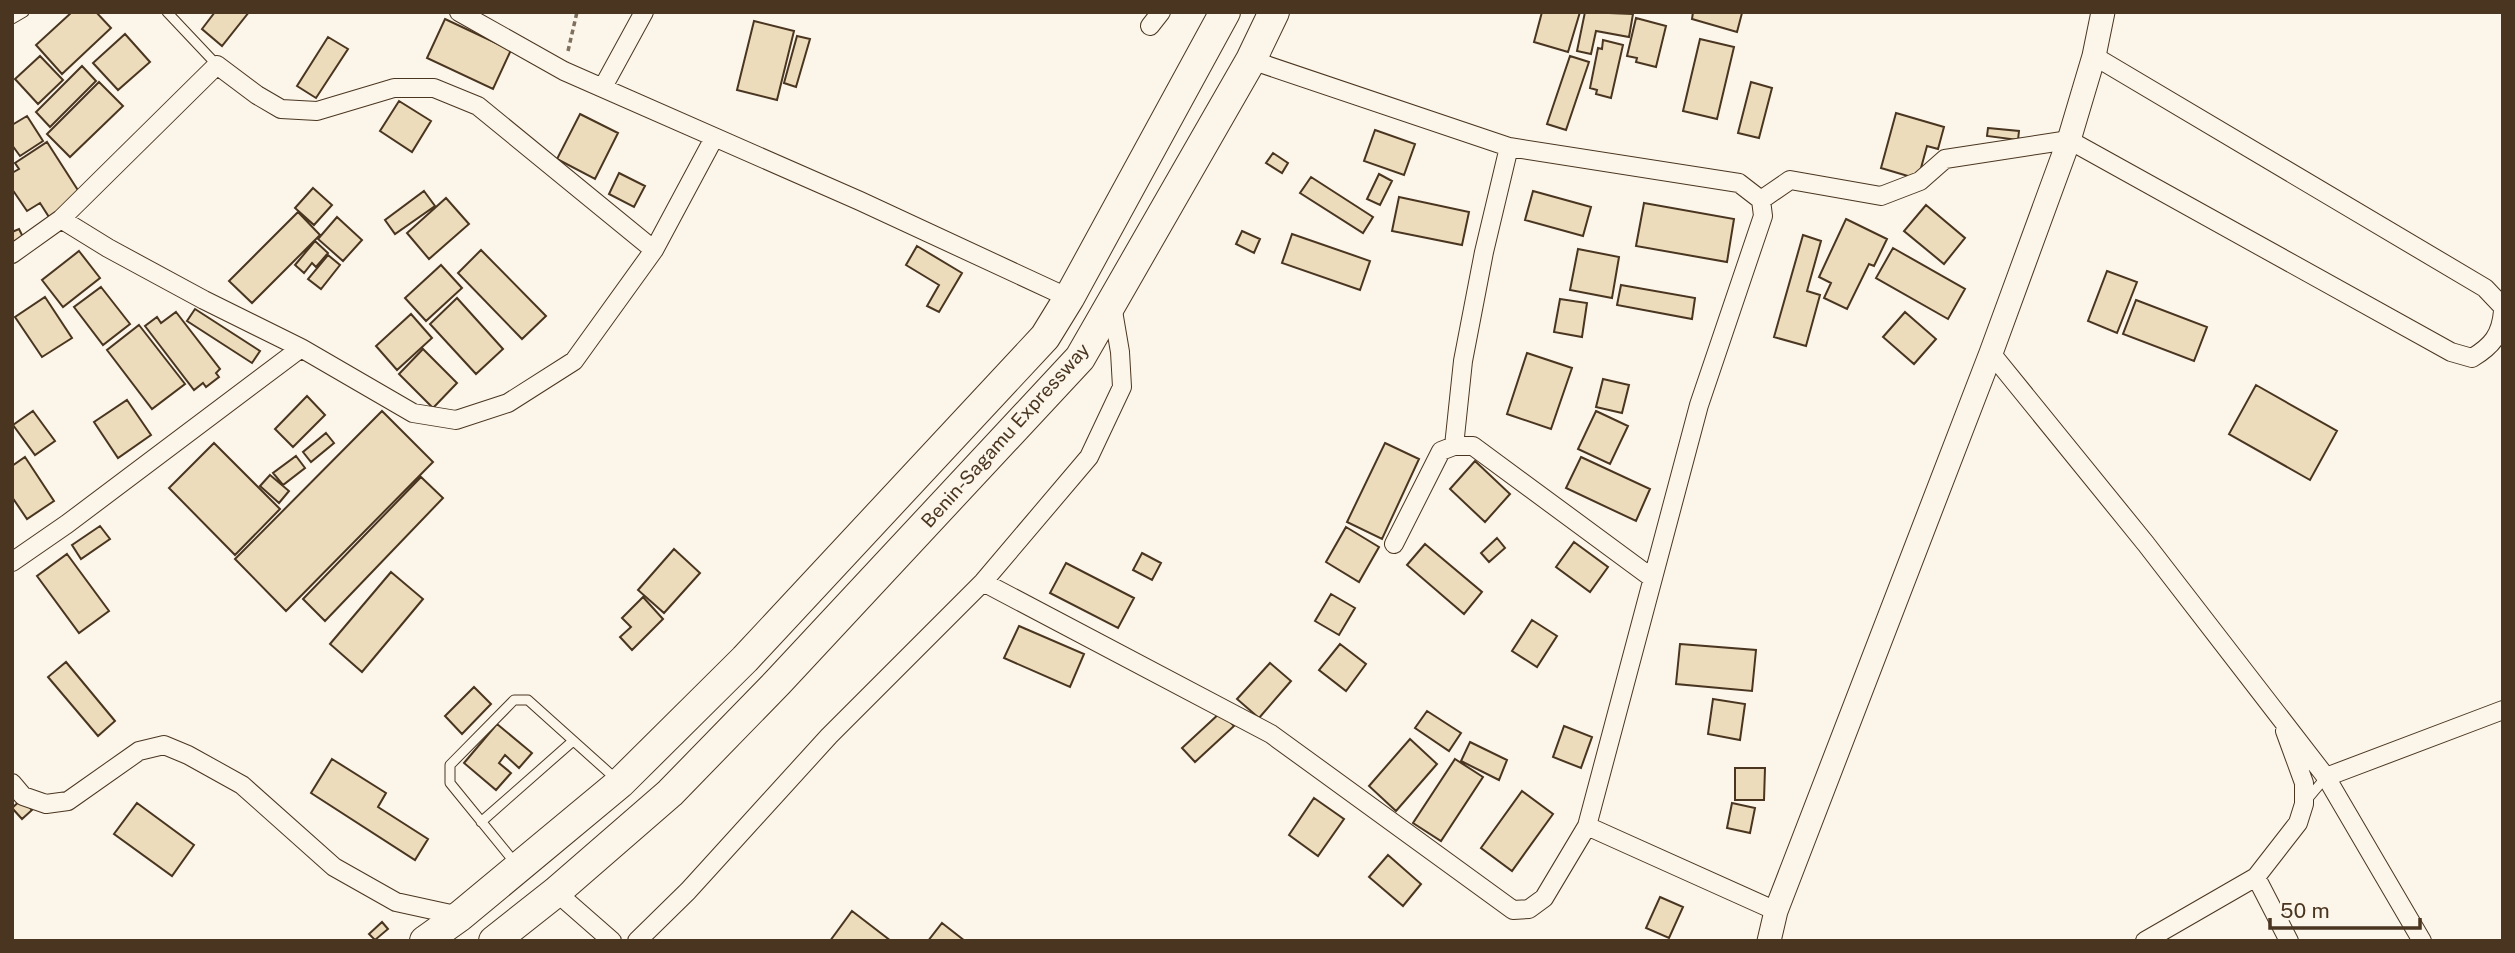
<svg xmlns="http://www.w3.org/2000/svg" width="2515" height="953" viewBox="0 0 2515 953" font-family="'Public Sans',sans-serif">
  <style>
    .building { fill: #ecdcbc; stroke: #4a3520; stroke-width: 2 }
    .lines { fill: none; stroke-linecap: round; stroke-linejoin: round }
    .service-casing { stroke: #4a3520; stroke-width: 11 }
    .minor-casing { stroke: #4a3520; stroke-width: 20 }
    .tertiary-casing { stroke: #4a3520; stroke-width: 25 }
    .trunk-casing { stroke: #4a3520; stroke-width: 32 }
    .path { stroke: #7f6f5c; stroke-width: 3.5; stroke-dasharray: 5 3.5; stroke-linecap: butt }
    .service { stroke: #fbf6e9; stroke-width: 9 }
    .minor { stroke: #fbf6e9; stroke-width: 18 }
    .tertiary { stroke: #fbf6e9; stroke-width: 23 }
    .trunk { stroke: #fbf6e9; stroke-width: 30 }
    .labels { text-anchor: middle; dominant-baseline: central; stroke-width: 5; stroke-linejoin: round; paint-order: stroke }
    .street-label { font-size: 19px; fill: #4a3520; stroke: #fbf6e9 }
  </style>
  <rect width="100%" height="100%" fill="#fbf6e9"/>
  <path class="building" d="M72 12H96L111 28 62 74 36 45Z
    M215 12H249L222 46 202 29Z
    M1542 12H1580L1568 52 1534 42Z
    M1585 12 1633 14 1629 37 1596 31 1591 54 1577 51Z
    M1693 12H1739L1742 13 1737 32 1692 19Z
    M1636 18 1666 26 1656 67 1636 62 1637 58 1627 56Z
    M445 19 511 50 493 89 427 58Z
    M754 21 794 31 777 100 737 90Z
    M125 34 150 62 118 90 93 63Z
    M797 36 810 39 796 87 784 83Z
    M328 37 348 49 316 98 297 86Z
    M1700 39 1734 47 1717 119 1683 111Z
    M1603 40 1623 45 1611 98 1596 94 1597 90 1590 88 1598 48 1602 49Z
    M40 56 63 80 38 104 15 79Z
    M1570 56 1589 62 1566 130 1547 124Z
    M82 66 96 81 50 127 36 112Z
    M99 82 123 106 70 157 47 134Z
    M1751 82 1772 88 1759 138 1738 133Z
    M399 101 431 121 412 152 380 131Z
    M1896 113 1944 127 1938 149 1927 146 1918 179 1881 168Z
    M580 114 618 133 595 179 557 159Z
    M27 116 43 141 20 156 12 145V125Z
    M1988 128 2019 131 2018 140 1987 136Z
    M1375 130 1415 144 1404 175 1364 161Z
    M47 142 81 195 49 217 40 203 27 211 12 189V173L19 169 15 163Z
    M1273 153 1288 163 1282 173 1266 163Z
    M619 173 645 186 634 207 609 194Z
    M1379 174 1392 181 1380 205 1367 199Z
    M1311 177 1373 217 1363 233 1300 193Z
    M313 188 332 205 314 225 295 208Z
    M424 191 435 206 395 234 385 220Z
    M1533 191 1591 207 1583 236 1525 220Z
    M1399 197 1469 212 1462 245 1392 231Z
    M446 198 469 224 429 259 407 233Z
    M1644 203 1734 219 1727 262 1636 246Z
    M1926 205 1965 238 1944 264 1904 231Z
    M298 212 320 235 252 303 229 281Z
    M337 217 362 240 343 261 318 239Z
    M1846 219 1887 239 1874 266 1869 264 1847 309 1824 298 1831 283 1819 277Z
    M19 229 24 239 12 246V232Z
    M1242 231 1260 239 1254 253 1236 244Z
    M1292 234 1370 261 1360 290 1282 263Z
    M1803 235 1821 241 1807 291 1820 295 1806 346 1774 337Z
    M315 241 328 253 316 267 312 263 304 273 295 265Z
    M917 246 962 273 939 312 927 306 939 285 906 265Z
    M1893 248 1965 289 1948 319 1876 278Z
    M1578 249 1619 257 1612 298 1570 290Z
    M481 250 546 316 522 339 458 273Z
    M79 251 100 278 63 307 42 280Z
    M328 255 340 265 321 289 308 279Z
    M441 265 462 288 426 321 405 298Z
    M2107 271 2137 282 2117 333 2088 321Z
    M1621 285 1695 298 1692 319 1617 305Z
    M101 287 130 324 103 345 74 307Z
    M45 297 72 338 42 357 15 317Z
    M457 298 503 349 476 374 430 324Z
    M1560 299 1587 303 1582 337 1554 332Z
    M2136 300 2207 327 2194 361 2123 334Z
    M195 309 260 351 252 363 187 321Z
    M176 312 220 369 216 373 219 377 206 387 203 383 194 390 145 326 157 317 161 323Z
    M1905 312 1936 339 1914 364 1883 337Z
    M411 314 432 338 397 370 376 346Z
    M139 325 185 384 152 409 107 350Z
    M423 349 457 383 433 408 399 374Z
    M1527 353 1572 368 1551 429 1507 414Z
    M1603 379 1629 385 1622 413 1596 407Z
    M2256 385 2337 431 2310 480 2229 434Z
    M307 396 325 415 293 447 275 429Z
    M127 400 151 435 118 458 94 422Z
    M33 411 55 441 35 455 13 425Z
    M382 411 433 462 286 611 235 559Z
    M1596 411 1628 426 1610 464 1578 449Z
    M326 433 334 443 311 462 303 452Z
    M214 443 280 509 235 555 169 488Z
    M1385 443 1419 459 1382 539 1347 522Z
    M296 456 305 468 283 485 273 473Z
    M25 457 54 501 27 519 12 497V466Z
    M1581 457 1650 489 1636 521 1566 488Z
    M1475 461 1510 494 1485 522 1450 489Z
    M270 475 289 491 279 503 260 486Z
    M421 477 443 498 325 621 303 599Z
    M100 526 110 539 81 559 72 545Z
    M1346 527 1379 547 1359 582 1326 562Z
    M1497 538 1505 548 1489 562 1481 553Z
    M1574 542 1608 567 1590 592 1556 567Z
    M1425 544 1482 592 1464 614 1407 565Z
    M674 549 700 573 664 613 638 590Z
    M1142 553 1161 563 1152 580 1133 570Z
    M67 554 109 611 79 633 37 576Z
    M1066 563 1134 598 1118 628 1050 593Z
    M391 572 423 599 362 672 330 644Z
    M1331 594 1355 608 1339 635 1315 621Z
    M643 597 663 619 632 650 620 637 631 627 622 618Z
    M1532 620 1557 636 1537 667 1512 651Z
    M1019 626 1084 654 1070 687 1004 658Z
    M1340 644 1366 664 1346 691 1319 670Z
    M1680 644 1756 650 1752 691 1676 684Z
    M66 662 115 721 98 736 48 677Z
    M1270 663 1291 681 1259 718 1237 699Z
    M474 687 491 704 462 734 445 716Z
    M1713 699 1745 704 1740 740 1708 734Z
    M1427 711 1461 733 1449 751 1415 728Z
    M1221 712 1234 726 1195 762 1182 748Z
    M497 724 532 753 519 768 505 755 499 763 511 773 496 790 464 763Z
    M1564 726 1592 737 1581 768 1553 757Z
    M1410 739 1437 764 1396 811 1369 786Z
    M1470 742 1507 760 1499 780 1461 761Z
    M332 759 386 793 378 807 428 839 415 860 311 793Z
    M1455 759 1483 777 1441 841 1413 823Z
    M1735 768H1765L1764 800H1735Z
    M1522 791 1553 814 1512 871 1481 848Z
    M1314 798 1344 819 1318 856 1289 835Z
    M22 799 32 810 22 819 12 808Z
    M137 803 194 845 172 876 114 834Z
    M1732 803 1755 808 1750 833 1727 828Z
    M1388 855 1421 884 1403 906 1369 877Z
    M1660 897 1683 907 1669 938 1646 928Z
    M852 911 891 941H830Z
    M382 922 388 929 375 940 369 934Z
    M942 923 965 941H928Z"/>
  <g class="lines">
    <defs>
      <path id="service" d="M167 12 217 65
        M12 19 24 12
        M2305 802 2326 777
        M481 822 573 741
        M516 864 450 783V765L514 700H528L616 779"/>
      <path id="minor" d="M459 12 564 71 860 201 1069 298
        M1150 26 1161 12
        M2094 56 2485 288 2503 307
        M603 87 644 12
        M1761 200 1790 180 1881 196 1920 181 1945 159 2069 140 2451 352 2472 358C2492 346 2501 335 2503 311
        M61 219 108 248 204 300 301 348 413 413 456 420 508 403 574 361 654 250 714 138
        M12 254 61 219 217 65 257 95 281 109 317 111 394 88H434L478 106 654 250
        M1991 353 2146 544 2326 777 2422 941
        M1454 446 1463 361 1484 252 1509 147
        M1394 544 1441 451 1454 446H1473L1652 578
        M12 562 67 524 301 348
        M983 582 1271 734 1513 910 1529 909 1544 898 1587 826 1699 405 1763 216 1761 200 1739 183 1509 147 1251 60
        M2326 777 2503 710
        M12 783 23 796 46 804 68 801 139 751 164 745 188 755 242 785 334 867 396 902 460 916
        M1587 826 1776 911
        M2256 877 2289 941
        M556 892 612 941
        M637 941 688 891 829 736 983 582 1089 457 1122 387 1120 352 1112 305
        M2145 941 2256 877 2298 823 2304 804V783L2285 731"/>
      <path id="tertiary" d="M1769 941 1776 911 1991 353 2069 140 2094 56 2103 12"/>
      <path id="trunk" d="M425 941 460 916 620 783 745 659 1045 337 1069 298 1225 12
        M494 941 556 892 670 793 778 682 1080 358 1251 60 1274 12"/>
    </defs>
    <use href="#service" class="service-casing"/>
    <use href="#minor" class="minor-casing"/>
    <use href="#tertiary" class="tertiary-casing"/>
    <use href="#trunk" class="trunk-casing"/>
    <path class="path" d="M568 51 577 12"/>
    <use href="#service" class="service"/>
    <use href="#minor" class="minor"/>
    <use href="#tertiary" class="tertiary"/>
    <use href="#trunk" class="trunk"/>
  </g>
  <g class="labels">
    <g class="street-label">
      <text transform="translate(1005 435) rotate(-48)">Benin-Sagamu Expressway</text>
    </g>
  </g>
  <rect width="2515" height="953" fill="none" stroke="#4a3520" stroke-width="28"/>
  <path d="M2270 918v10h150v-10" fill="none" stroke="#4a3520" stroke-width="3.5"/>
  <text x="2280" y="918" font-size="21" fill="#4a3520" stroke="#fbf6e9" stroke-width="5" paint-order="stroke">50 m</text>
</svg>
